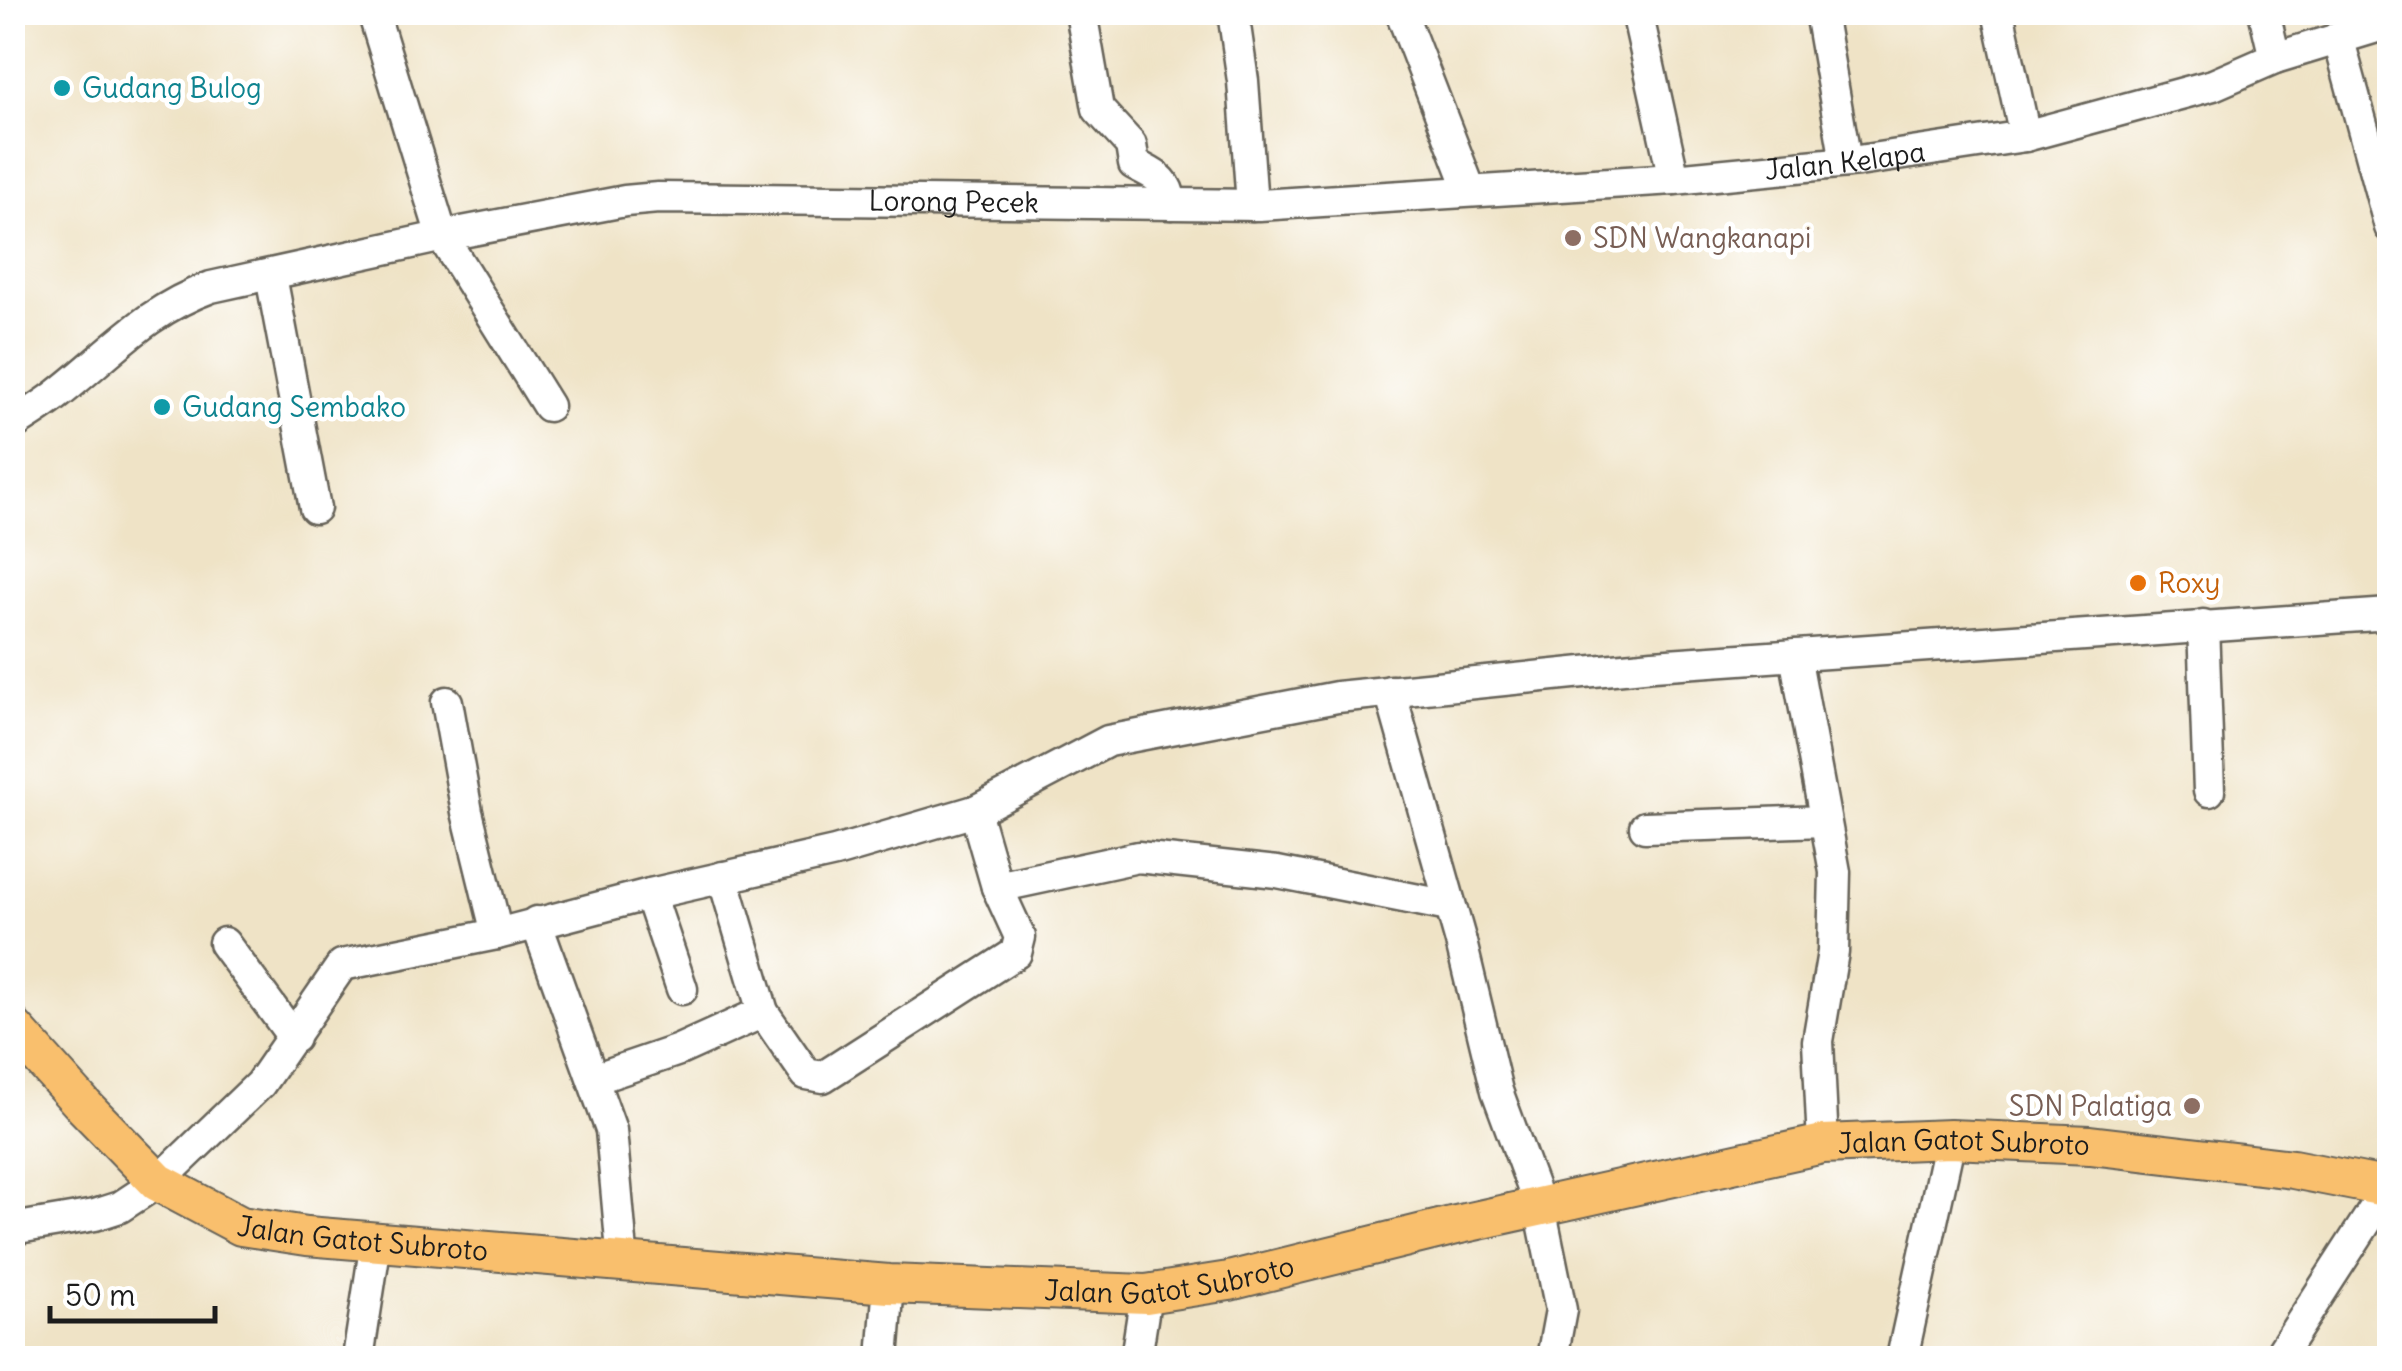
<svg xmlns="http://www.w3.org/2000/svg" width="2402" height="1371" viewBox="0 0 2402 1371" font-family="Delius,sans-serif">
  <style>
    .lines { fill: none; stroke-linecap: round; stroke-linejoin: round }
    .minor-casing { stroke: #666258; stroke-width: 35 }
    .major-casing { stroke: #666258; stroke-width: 42 }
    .minor { stroke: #fff; stroke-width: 30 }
    .major { stroke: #f9bf6d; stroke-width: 38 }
    .culture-dot { fill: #0f9aa8; stroke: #fff; stroke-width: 4 }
    .education-dot { fill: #8d6e63; stroke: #fff; stroke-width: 4 }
    .food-dot { fill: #e8710a; stroke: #fff; stroke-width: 4 }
    .labels { text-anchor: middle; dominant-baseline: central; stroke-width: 9; stroke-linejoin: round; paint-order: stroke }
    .culture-label { font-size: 28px; fill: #0d838f; stroke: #fff; text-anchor: start }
    .street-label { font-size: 28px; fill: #1c1c1c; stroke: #fff }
    .education-label { font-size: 28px; fill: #785e54; stroke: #fff; text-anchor: start }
    .food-label { font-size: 28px; fill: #c56008; stroke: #fff; text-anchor: start }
  </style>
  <rect width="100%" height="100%" fill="#fff"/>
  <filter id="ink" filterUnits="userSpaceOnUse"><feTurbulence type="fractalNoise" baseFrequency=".01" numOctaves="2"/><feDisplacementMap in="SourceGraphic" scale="20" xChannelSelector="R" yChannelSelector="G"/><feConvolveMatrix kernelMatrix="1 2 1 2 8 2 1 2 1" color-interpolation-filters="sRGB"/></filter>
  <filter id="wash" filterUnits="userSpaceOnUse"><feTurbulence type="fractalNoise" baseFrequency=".0048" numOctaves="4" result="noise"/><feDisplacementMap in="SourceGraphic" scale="40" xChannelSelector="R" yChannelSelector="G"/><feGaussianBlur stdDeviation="2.25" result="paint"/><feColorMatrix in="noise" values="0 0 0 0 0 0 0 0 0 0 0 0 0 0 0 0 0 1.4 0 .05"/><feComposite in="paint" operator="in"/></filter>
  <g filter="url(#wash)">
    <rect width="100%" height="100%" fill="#efe3c6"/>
  </g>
  <g filter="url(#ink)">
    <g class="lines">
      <defs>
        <g id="minor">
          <path d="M373 12 442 236 548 406"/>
          <path d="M1081 12 1098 109 1131 145 1134 164C1154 175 1168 178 1171 204"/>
          <path d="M1233 12 1243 81 1252 205"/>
          <path d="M1401 12 1470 190"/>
          <path d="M1637 12 1674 179"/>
          <path d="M1820 12 1846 162"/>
          <path d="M1998 12 2025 136"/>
          <path d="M2264 12 2275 58"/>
          <path d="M2338 37 2390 227"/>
          <path d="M271 276 315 508"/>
          <path id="s1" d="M12 425C28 415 44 405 58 394 112 352 145 311 211 287L462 232 625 201 658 198 1259 205 1674 179 1858 161 2025 136 2213 85 2275 58 2390 23"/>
          <path d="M2203 625 2209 791"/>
          <path d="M1795 655 1835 872 1833 952 1818 1041 1823 1144"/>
          <path d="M1390 691 1461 942 1497 1091 1540 1207 1561 1310 1552 1358"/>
          <path d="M447 702 467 812 497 934"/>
          <path d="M1645 827 1825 821"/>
          <path d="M723 877 763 1012 806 1074 823 1077 1016 953 1020 937 997 887 975 811"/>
          <path d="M997 887 1138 857 1277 872 1449 906"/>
          <path d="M650 894 682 989"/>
          <path d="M536 922 611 1130 623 1264"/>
          <path d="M224 943 294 1038"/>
          <path d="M594 1079 679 1050 763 1012"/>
          <path d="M12 1229 95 1215 120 1207 158 1182 260 1084 342 965 497 934 650 894 835 852 975 811 1108 741 1337 697 1653 665 2390 614"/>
          <path d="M358 1358 376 1242"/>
          <path d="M883 1358 889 1284"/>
          <path d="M1136 1358 1146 1294"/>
          <path d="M1902 1358 1950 1139"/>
          <path d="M2278 1358 2388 1188"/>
        </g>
        <g id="major">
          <path id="s2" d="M12 1026 84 1106 158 1182 241 1226 307 1236 889 1284 1146 1294 1229 1281 1456 1225 1823 1144 1950 1139 2090 1145 2293 1169 2390 1188"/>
        </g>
      </defs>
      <use href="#minor" class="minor-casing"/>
      <use href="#major" class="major-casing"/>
      <use href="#minor" class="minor"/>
      <use href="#major" class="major"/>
    </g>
  </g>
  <g class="culture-dot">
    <circle cx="62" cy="88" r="10"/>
    <circle cx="162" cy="407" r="10"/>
  </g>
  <g class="education-dot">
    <circle cx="1573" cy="238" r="10"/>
    <circle cx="2192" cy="1106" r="10"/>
  </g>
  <circle class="food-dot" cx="2138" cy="583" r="10"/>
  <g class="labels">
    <g class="culture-label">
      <text x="82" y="88">Gudang Bulog</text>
      <text x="182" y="407">Gudang Sembako</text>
    </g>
    <g class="street-label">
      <text stroke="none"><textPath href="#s1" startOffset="1888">Jalan Kelapa</textPath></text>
      <text stroke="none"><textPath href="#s1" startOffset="995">Lorong Pecek</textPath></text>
      <text stroke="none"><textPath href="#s2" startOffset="2050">Jalan Gatot Subroto</textPath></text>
      <text stroke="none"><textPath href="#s2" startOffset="430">Jalan Gatot Subroto</textPath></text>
      <text stroke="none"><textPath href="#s2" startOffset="1240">Jalan Gatot Subroto</textPath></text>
    </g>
    <g class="education-label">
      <text x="1593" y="238">SDN Wangkanapi</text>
      <text x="2172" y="1106" text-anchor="end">SDN Palatiga</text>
    </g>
    <g class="food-label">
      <text x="2158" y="583">Roxy</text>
    </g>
  </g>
  <rect width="2402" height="1371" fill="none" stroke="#fff" stroke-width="50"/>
  <path d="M50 1306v15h165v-15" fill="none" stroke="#1c1c1c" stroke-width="5"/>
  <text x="65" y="1306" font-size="30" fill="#1c1c1c" stroke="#ffffff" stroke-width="8" paint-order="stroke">50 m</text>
</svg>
